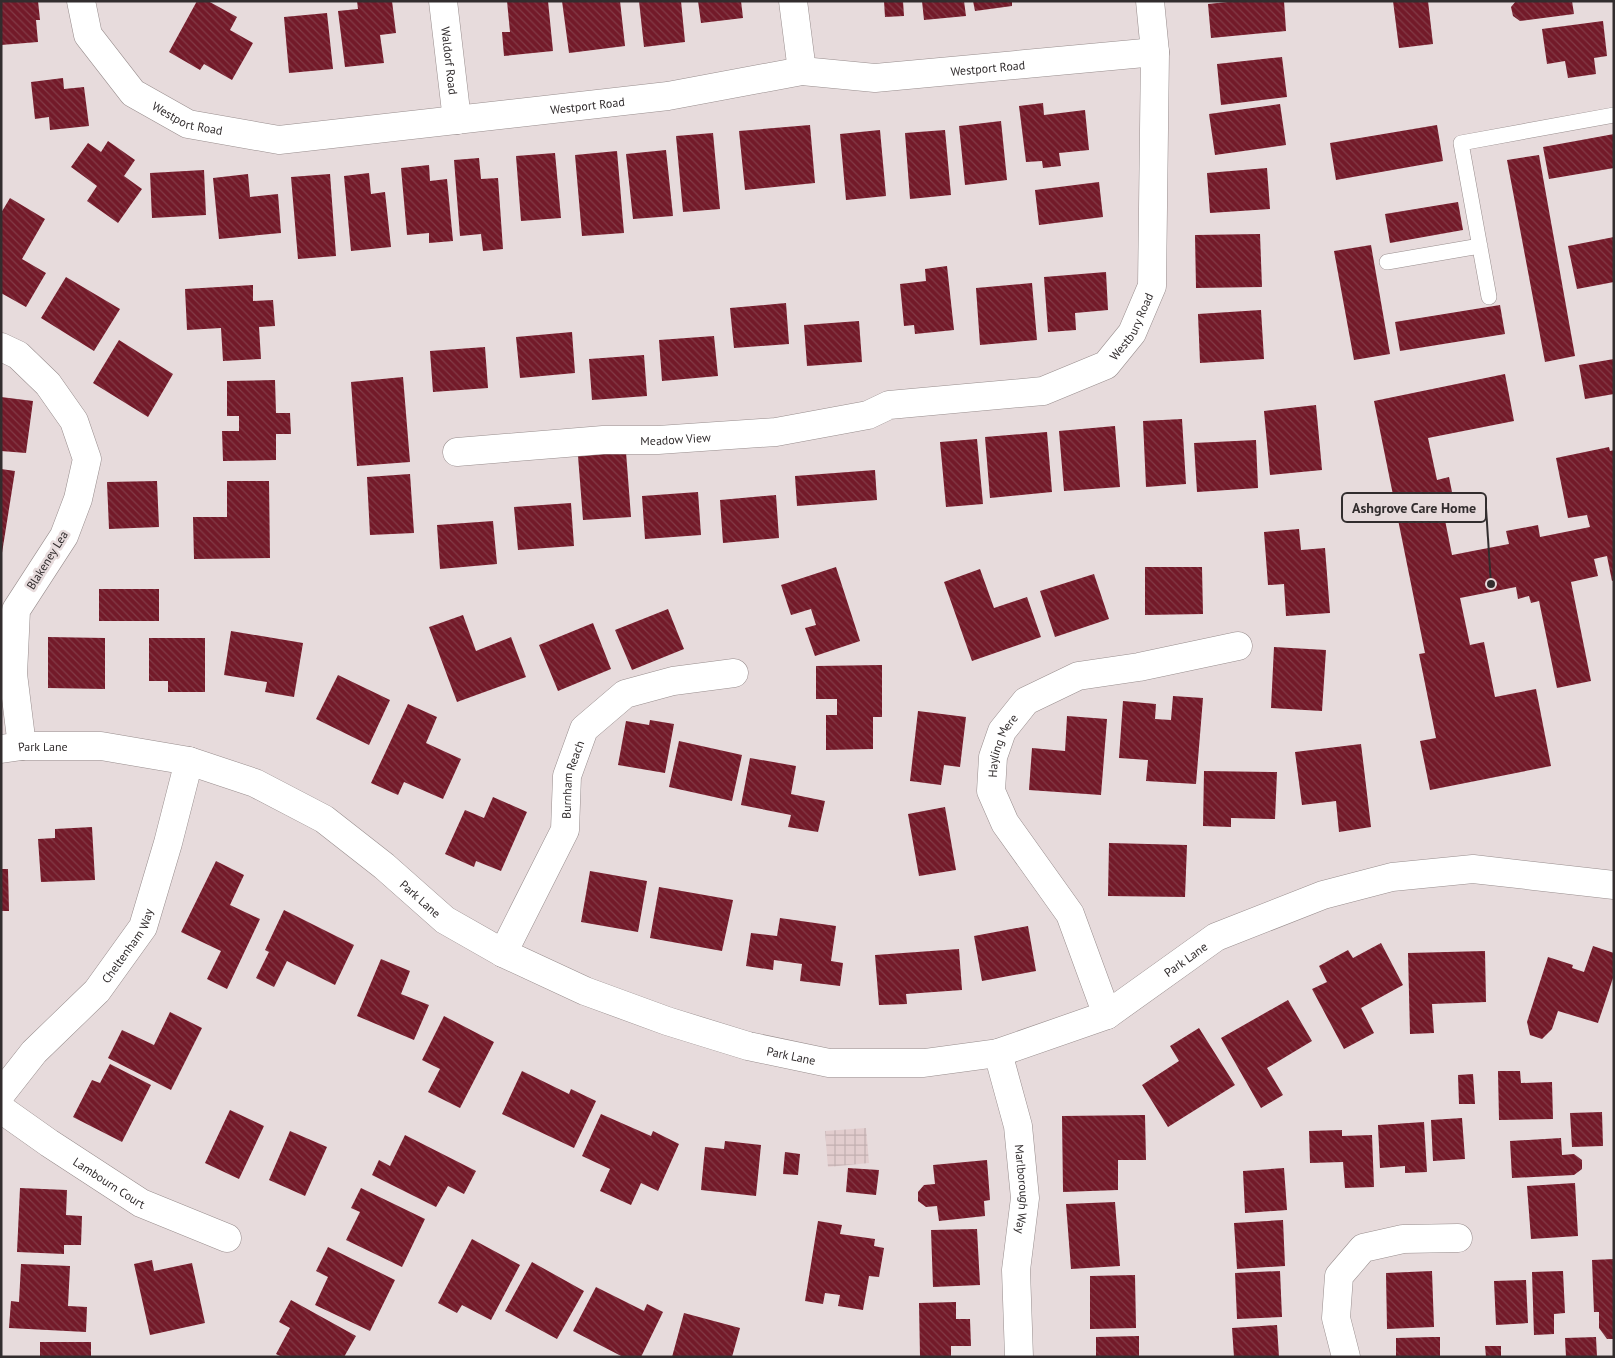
<svg xmlns="http://www.w3.org/2000/svg" width="1615" height="1358" viewBox="0 0 1615 1358" font-family="'PT Sans',sans-serif">
  <style>
    .industrial { fill: url(#industrial-grid) }
    .building { fill: url(#building-back-hatch) }
    .lines { fill: none; stroke-linecap: round; stroke-linejoin: round }
    .lane-casing { stroke: #988d8d; stroke-width: 16 }
    .street-casing { stroke: #988d8d; stroke-width: 29 }
    .lane { stroke: #fff; stroke-width: 15 }
    .street { stroke: #fff; stroke-width: 28 }
    .labels { text-anchor: middle; dominant-baseline: central; stroke-width: 5; stroke-linejoin: round; paint-order: stroke }
    .street-label { font-size: 12px; fill: #322d2e; stroke: #e7dbdc }
    .leader { fill: none; stroke: #322d2e; stroke-width: 2 }
    .callout-dot { fill: #322d2e; stroke: #e7dbdc; stroke-width: 2 }
    .callout { fill: #e7dbdc; stroke: #322d2e; stroke-width: 2 }
    .callout-label { font-size: 14px; text-anchor: middle; font-weight: bold; fill: #322d2e }
  </style>
  <defs>
    <pattern id="industrial-grid" width="8" height="8" patternUnits="userSpaceOnUse" patternTransform="scale(1.25)"><rect width="8" height="8" fill="#e2cdce"/><path d="M0 4h8M4 0v8" fill="none" stroke="#c2b0b1"/></pattern>
    <pattern id="building-back-hatch" width="6" height="6" patternUnits="userSpaceOnUse" patternTransform="scale(1.25)"><rect width="6" height="6" fill="#731a29"/><path d="M-1 5l2 2M0 0l6 6M5-1l2 2" fill="none" stroke="#833b47"/></pattern>
  </defs>
  <rect width="100%" height="100%" fill="#e7dbdc"/>
  <path class="industrial" d="M866 1128 869 1163 828 1167 825 1131Z"/>
  <path class="building" d="M1 1H38L40 20H36L38 42 1 45Z
    M197 1H208L237 17 230 30 253 43 232 80 204 64 200 70 169 52Z
    M357 1H392L396 33 380 35 384 63 345 67 338 11 358 9Z
    M507 1H548L553 51 504 56 502 32H510Z
    M562 1H620L625 46 569 53Z
    M639 1H681L685 42 644 47Z
    M698 1H741L743 18 701 23Z
    M884 1H903L904 16 885 17Z
    M922 1H964L966 16 924 20Z
    M973 1H1012V6L975 11Z
    M1237 1H1284L1286 31 1211 38 1208 4Z
    M1393 1H1428L1433 44 1399 48Z
    M1516 1H1572L1574 14 1520 21 1513 16 1511 7Z
    M327 13 333 69 289 73 284 17Z
    M1603 21 1607 56 1594 58 1596 74 1568 78 1565 61 1547 64 1542 29Z
    M1282 57 1287 97 1221 105 1217 64Z
    M63 78 64 89 84 87 89 126 50 130 49 117 35 119 31 82Z
    M1043 103 1044 115 1085 110 1089 150 1059 153 1061 166 1043 168 1042 161 1026 162 1019 106Z
    M1280 104 1286 145 1215 155 1209 114Z
    M1001 121 1007 180 965 185 959 126Z
    M810 125 815 183 745 190 739 131Z
    M1437 125 1443 161 1336 180 1330 143Z
    M880 130 886 196 846 200 840 134Z
    M945 130 951 195 910 199 905 133Z
    M713 133 720 209 683 212 676 136Z
    M1614 134V168L1549 179 1543 147Z
    M108 141 135 160 124 176 142 189 118 223 87 201 97 186 71 167 88 143 101 152Z
    M666 150 673 216 633 219 626 154Z
    M617 151 624 233 582 236 575 155Z
    M555 153 561 218 521 221 516 156Z
    M1539 155 1575 356 1545 362 1507 160Z
    M479 158 481 179 498 178 503 249 483 251 481 234 460 236 454 160Z
    M429 165 430 181 447 179 453 241 429 243V233L407 235 401 168Z
    M1267 168 1270 209 1210 213 1207 173Z
    M204 170 206 215 152 218 150 173Z
    M369 173 371 194 385 192 391 247 351 251 344 176Z
    M248 174 250 197 278 194 281 233 219 239 213 178Z
    M330 174 336 256 298 259 291 177Z
    M1099 182 1103 217 1039 225 1035 190Z
    M10 198 45 219 22 259 46 273 26 307 1 293V213Z
    M1458 202 1463 230 1390 243 1385 214Z
    M1260 234 1262 287 1196 288 1195 235Z
    M1614 237V282L1577 289 1568 246Z
    M1371 245 1390 354 1354 360 1334 251Z
    M947 266 954 330 915 334 914 325 904 326 900 284 926 281 925 269Z
    M1106 272 1108 310 1075 313 1076 330 1048 332 1044 277Z
    M66 277 120 309 94 351 41 318Z
    M1032 283 1037 340 980 345 976 288Z
    M253 285V301L273 300 275 326 259 327 261 359 223 361 221 328 187 330 185 289Z
    M786 303 789 344 734 348 730 308Z
    M1500 305 1505 334 1400 351 1395 322Z
    M1261 310 1264 359 1200 363 1198 314Z
    M859 321 862 362 807 366 804 325Z
    M572 332 575 373 520 378 516 337Z
    M714 336 718 376 662 381 659 340Z
    M119 340 173 374 148 417 93 383Z
    M485 347 488 388 433 392 430 351Z
    M644 355 647 396 592 400 589 359Z
    M1614 359V394L1585 399 1579 365Z
    M1505 374 1514 421 1428 438 1437 480 1449 477 1457 517 1445 520 1452 555 1509 544 1506 531 1538 525 1540 537 1590 527 1587 515 1568 518 1556 458 1609 447 1610 451 1614 450V580L1612 581 1607 556 1594 559 1598 576 1571 582 1591 681 1557 688 1539 601 1531 603 1529 596 1518 599 1516 587 1460 598 1470 645 1484 642 1495 697 1536 689 1551 766 1430 790 1420 741 1436 738 1419 654 1425 653 1374 401Z
    M403 377 410 462 357 466 351 382Z
    M275 380 276 413H290L291 434H276V460L223 461 222 431H239V416H227V381Z
    M1 397 33 401 26 453 1 451Z
    M1316 405 1322 470 1270 475 1264 411Z
    M1182 419 1186 484 1146 487 1143 421Z
    M1115 426 1120 487 1064 491 1059 431Z
    M1047 432 1052 492 990 498 985 437Z
    M977 439 983 504 946 507 940 442Z
    M1256 440 1258 488 1197 492 1194 443Z
    M626 452 631 517 583 520 578 456Z
    M1 469 15 471 2 553H1Z
    M875 470 877 500 797 506 795 476Z
    M410 474 414 533 370 535 367 477Z
    M157 481 159 527 109 529 107 482Z
    M227 481H269L270 558 194 559 193 517H227Z
    M698 492 701 535 645 539 642 496Z
    M776 495 779 538 723 543 720 500Z
    M571 503 574 546 518 550 514 507Z
    M493 521 497 564 440 569 437 525Z
    M1299 529 1301 550 1325 548 1330 613 1286 616 1284 584 1268 585 1264 532Z
    M836 567 860 641 815 656 805 628 816 625 811 609 791 615 781 585Z
    M1145 567H1202L1203 614 1145 615Z
    M980 569 994 608 1027 597 1041 637 972 661 944 582Z
    M1094 574 1109 619 1055 637 1040 591Z
    M99 589H159V621H99Z
    M668 609 684 649 632 670 615 630Z
    M463 615 476 651 511 637 526 677 457 702 429 627Z
    M593 623 611 669 558 691 539 645Z
    M231 631 303 643 294 697 265 692 267 682 224 675Z
    M48 637 105 638V689L48 688Z
    M149 638H205V692H168V681H149Z
    M1274 647 1326 650 1322 711 1271 708Z
    M882 665V717H873V749L826 750V715H837V699H816V666Z
    M338 675 390 700 369 745 316 719Z
    M1173 696 1203 698 1196 784 1146 781 1148 760 1119 758 1123 701 1156 704 1155 719 1171 720Z
    M408 704 437 717 426 743 461 759 443 799 404 782 398 795 371 783Z
    M918 711 966 717 960 767 944 765 941 785 910 781Z
    M1067 716 1107 719 1101 795 1029 790 1032 748 1065 751Z
    M650 720 674 724 665 773 618 765 626 721 649 725Z
    M679 741 742 755 732 801 669 787Z
    M1361 744 1371 827 1339 832 1336 801 1302 805 1295 752Z
    M750 758 796 766 791 794 825 801 818 832 788 827 791 815 741 805Z
    M1204 771 1277 772 1275 819 1231 818V827L1203 826Z
    M493 797 527 812 501 871 476 861 474 867 445 854 465 810 484 818Z
    M945 807 956 870 919 876 908 814Z
    M92 827 95 880 41 882 38 839 55 838V829Z
    M1109 843 1187 845 1185 897 1108 896Z
    M216 861 244 875 230 905 260 919 227 989 207 979 221 951 181 932Z
    M1 869H8L9 911H1Z
    M590 871 647 881 638 932 581 922Z
    M659 887 733 900 722 951 650 938Z
    M284 910 354 945 335 985 287 961 274 987 256 978 269 952 265 950Z
    M780 918 836 926 831 961 843 963 840 986 800 981 802 964 774 960 773 970 746 966 751 933 777 936Z
    M1028 926 1036 971 982 981 974 936Z
    M1381 943 1403 985 1361 1008 1374 1033 1344 1049 1312 989 1327 982 1319 966 1348 950 1353 958Z
    M1593 946 1614 953V975L1598 1023 1558 1011 1552 1029 1542 1039 1530 1035 1527 1022 1548 957 1573 965 1572 968 1584 972Z
    M959 949 962 990 906 994 907 1004 879 1005 875 955Z
    M1485 951 1486 1002 1432 1004 1434 1033 1410 1034 1408 953Z
    M381 959 410 971 401 994 429 1005 414 1040 357 1016Z
    M1288 1000 1312 1041 1267 1068 1283 1095 1261 1108 1221 1038Z
    M170 1012 202 1028 171 1090 108 1058 122 1030 154 1045Z
    M444 1016 494 1042 460 1108 428 1092 440 1069 422 1060Z
    M1199 1028 1235 1085 1168 1127 1142 1085 1179 1061 1170 1046Z
    M110 1064 151 1085 122 1142 73 1117 92 1080 100 1083Z
    M522 1071 569 1094 571 1089 596 1101 574 1148 502 1114Z
    M1498 1071H1520L1521 1083 1552 1082 1553 1119 1499 1120Z
    M1473 1074 1475 1104H1459L1458 1075Z
    M230 1110 264 1126 239 1179 205 1163Z
    M1602 1112 1603 1146 1572 1147 1570 1113Z
    M601 1114 651 1136 653 1131 679 1144 658 1191 641 1183 631 1205 600 1191 610 1169 582 1156Z
    M1145 1115 1146 1160H1118V1190L1063 1192 1062 1116Z
    M1462 1118 1465 1159 1433 1161 1431 1120Z
    M1424 1122 1427 1172 1405 1173V1166L1380 1168 1378 1125Z
    M1342 1130V1136L1372 1135 1374 1187 1345 1188 1343 1162 1310 1163 1309 1131Z
    M290 1131 327 1147 305 1196 269 1180Z
    M405 1135 476 1171 464 1194 448 1186 436 1207 372 1175 379 1160 390 1166Z
    M1561 1138 1562 1155 1574 1154 1582 1160V1169L1574 1175 1512 1178 1510 1141Z
    M725 1141 761 1145 756 1196 701 1190 705 1147 724 1149Z
    M785 1152 800 1154 798 1175 783 1174Z
    M987 1160 990 1200 984 1201 985 1216 939 1221 937 1206 926 1207 918 1201V1192L924 1185 935 1184 933 1165Z
    M848 1168 879 1170 876 1195 846 1192Z
    M1284 1168 1287 1210 1245 1213 1243 1171Z
    M1575 1183 1578 1236 1531 1239 1527 1186Z
    M20 1188 67 1190 66 1215 82 1216 81 1245H64V1254L17 1252Z
    M361 1188 425 1219 402 1267 346 1240 360 1212 351 1208Z
    M1115 1202 1120 1266 1071 1269 1066 1204Z
    M1283 1220 1285 1266 1237 1269 1234 1223Z
    M818 1221 842 1225 840 1234 875 1239 874 1246 884 1248 879 1277 869 1276 863 1310 838 1306 840 1295 825 1293 823 1304 805 1301Z
    M977 1229 980 1285 933 1287 931 1230Z
    M472 1239 520 1265 491 1320 462 1305 457 1313 438 1303Z
    M328 1247 395 1280 370 1331 315 1305 328 1277 316 1271Z
    M1614 1259V1339H1607L1599 1328V1312H1594L1592 1260Z
    M152 1260 154 1271 192 1263 205 1323 150 1335 134 1264Z
    M532 1262 584 1291 557 1339 505 1311Z
    M21 1264 70 1266 68 1306 87 1307 86 1332 9 1328 11 1301 19 1302Z
    M1280 1271 1282 1317 1237 1319 1235 1273Z
    M1432 1271 1434 1327 1387 1329 1386 1273Z
    M1563 1271 1565 1313 1554 1314V1334L1534 1335 1532 1272Z
    M1135 1275 1136 1328 1090 1329V1276Z
    M1526 1280 1528 1323 1496 1325 1494 1281Z
    M596 1287 644 1311 647 1304 663 1312 641 1357H623L573 1331Z
    M291 1300 356 1336 344 1357H282L276 1354 290 1328 279 1322Z
    M956 1302V1319H970L971 1346H951V1357H920L919 1303Z
    M684 1313 740 1328 732 1357H672Z
    M1277 1325 1279 1357H1234L1232 1328Z
    M1139 1336V1357H1096V1337Z
    M1433 1337H1440V1357H1396V1338Z
    M1596 1337 1597 1357H1566L1565 1338Z
    M40 1342H91V1357H40Z
    M1485 1346H1501V1357H1486Z"/>
  <g class="lines">
    <defs>
      <path id="lane" d="M1387 262 1480 246
        M1489 297 1461 143 1614 115"/>
      <g id="street">
        <path id="s1" d="M81 1 88 35 133 93 188 124 279 140 668 96 802 71 875 78 1155 52"/>
        <path id="s2" d="M443 1 457 120"/>
        <path d="M793 1 802 71"/>
        <path d="M1 347 18 355 48 384 74 421 87 459 78 499 64 536 16 610 13 674 22 746"/>
        <path id="s3" d="M457 452 603 440H658L776 432 868 415 889 405 1043 391 1106 365 1132 333 1152 286 1155 52 1150 1"/>
        <path id="s4" d="M1 749 22 746H101L189 761 255 783 324 819 384 866 445 920 503 953 585 991 667 1021 748 1046 829 1063H924L998 1053 1107 1015 1216 937 1323 895 1392 877 1473 869 1614 885"/>
        <path id="s5" d="M503 953 565 830 567 776 584 729 625 694 673 681 734 673"/>
        <path id="s6" d="M1107 1015 1070 914 1005 823 991 791 993 757 1002 731 1026 701 1078 676 1139 667 1238 646"/>
        <path id="s7" d="M998 1053 1018 1126 1025 1198 1016 1270 1019 1357"/>
        <path id="s8" d="M1 1094 34 1052 97 991 143 927 168 843 189 761"/>
        <path id="s9" d="M1 1109 49 1143 141 1203 227 1238"/>
        <path d="M1346 1357 1336 1318 1339 1276 1363 1248 1403 1239 1458 1238"/>
      </g>
    </defs>
    <use href="#lane" class="lane-casing"/>
    <use href="#street" class="street-casing"/>
    <use href="#lane" class="lane"/>
    <use href="#street" class="street"/>
  </g>
  <g class="labels">
    <g class="street-label">
      <text stroke="none"><textPath href="#s2" startOffset="60">Waldorf Road</textPath></text>
      <text stroke="none"><textPath href="#s1" startOffset="978">Westport Road</textPath></text>
      <text stroke="none"><textPath href="#s1" startOffset="574">Westport Road</textPath></text>
      <text stroke="none"><textPath href="#s1" startOffset="169">Westport Road</textPath></text>
      <text stroke="none"><textPath href="#s3" startOffset="706">Westbury Road</textPath></text>
      <text stroke="none"><textPath href="#s3" startOffset="219">Meadow View</textPath></text>
      <text transform="translate(47 560) rotate(-58)">Blakeney Lea</text>
      <text stroke="none"><textPath href="#s6" startOffset="302">Hayling Mere</textPath></text>
      <text stroke="none"><textPath href="#s4" startOffset="42">Park Lane</textPath></text>
      <text stroke="none"><textPath href="#s5" startOffset="189">Burnham Reach</textPath></text>
      <text stroke="none"><textPath href="#s4" startOffset="462">Park Lane</textPath></text>
      <text stroke="none"><textPath href="#s8" startOffset="196">Cheltenham Way</textPath></text>
      <text stroke="none"><textPath href="#s4" startOffset="1288">Park Lane</textPath></text>
      <text stroke="none"><textPath href="#s4" startOffset="868">Park Lane</textPath></text>
      <text stroke="none"><textPath href="#s9" startOffset="131">Lambourn Court</textPath></text>
      <text stroke="none"><textPath href="#s7" startOffset="139">Marlborough Way</textPath></text>
    </g>
  </g>
  <path class="leader" d="M1491 584L1486 508"/>
  <circle class="callout-dot" cx="1491" cy="584" r="5"/>
  <rect class="callout" x="1342" y="493" width="144" height="29" rx="5"/>
  <g class="callout-label">
    <text x="1414" y="513">Ashgrove Care Home</text>
  </g>
  <rect width="1615" height="1358" fill="none" stroke="#322d2e" stroke-width="5"/>
</svg>
